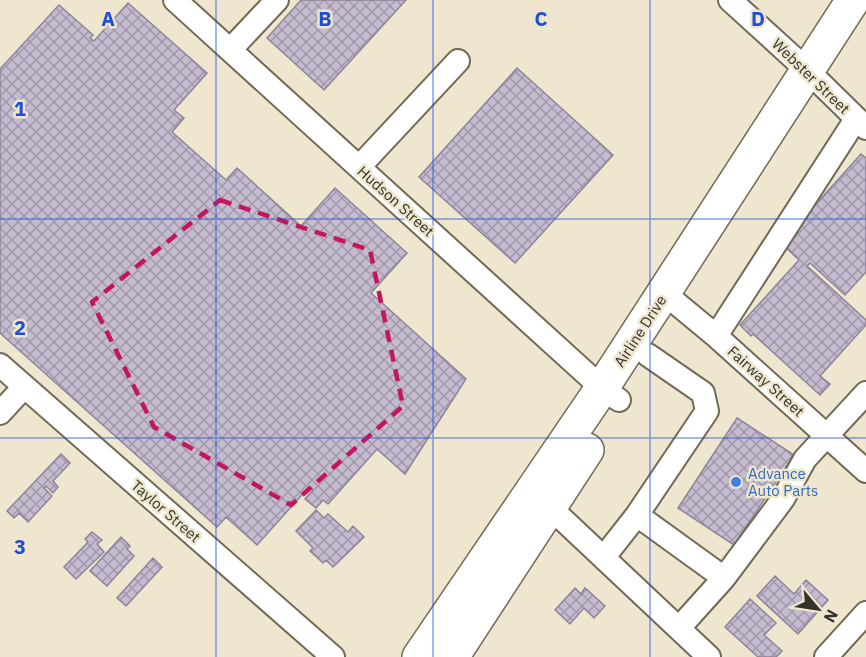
<svg xmlns="http://www.w3.org/2000/svg" width="866" height="657" viewBox="0 0 866 657" font-family="'IBM Plex Sans',sans-serif">
  <style>
    .building { fill: url(#building-cross-hatch); stroke: #8d8499; stroke-width: 1.5 }
    .lines { fill: none; stroke-linecap: round; stroke-linejoin: round }
    .minor-casing { stroke: #706955; stroke-width: 26 }
    .highway-casing { stroke: #706955; stroke-width: 36 }
    .minor { stroke: #fff; stroke-width: 22 }
    .highway { stroke: #fff; stroke-width: 33 }
    .marked { fill: none; stroke: #c2185b; stroke-width: 4.5; stroke-dasharray: 12 8; stroke-linejoin: round }
    .grid { fill: none; stroke: #1d4ed8; stroke-width: 1.5; stroke-opacity: 0.55 }
    .shop-dot { fill: #3f7fe0; stroke: #eee6cf; stroke-width: 2 }
    .labels { text-anchor: middle; dominant-baseline: central; stroke-width: 5; stroke-linejoin: round; paint-order: stroke }
    .street-label { font-size: 15px; fill: #353229; stroke: #eee6cf }
    .shop-label { font-size: 15px; fill: #366cbe; stroke: #eee6cf; text-anchor: start }
    .grid-label { font-size: 20px; text-anchor: middle; font-weight: bold; fill: #1d4ed8; stroke: #eee6cf; stroke-width: 5; stroke-linejoin: round; paint-order: stroke }
  </style>
  <defs>
    <pattern id="building-cross-hatch" width="8" height="8" patternUnits="userSpaceOnUse" patternTransform="scale(1.5)"><rect width="8" height="8" fill="#c5bbd1"/><path d="M0 0l8 8M0 8l8-8" fill="none" stroke="#a199aa"/></pattern>
  </defs>
  <rect width="100%" height="100%" fill="#eee6cf"/>
  <path class="building" d="M301 0H406L324 90 267 38Z
    M128 3 207 73 174 110 184 118 172 132 226 180 237 168 301 226 335 188 407 253 371 293 466 379 405 474 377 449 328 504 323 500 316 508 305 499 313 490 309 487 257 545 226 517 217 527 0 333V69L59 5 93 35 90 38 94 41Z
    M517 68 613 155 515 263 419 177Z
    M861 154 866 158V272L845 295 810 263 807 266 866 320V325L820 376 830 384 820 395 753 334 751 336 740 325 799 260 781 243Z
    M737 418 794 455 734 545 678 508Z
    M61 454 70 463 53 481 58 487 53 493 46 486 44 488 52 496 28 522 19 513 14 518 7 511Z
    M316 510 324 518 328 514 348 532 353 526 364 537 333 567 326 560 323 563 310 551 313 548 296 531Z
    M92 532 102 540 97 544 104 552 76 579 64 567 88 542 85 539Z
    M121 537 130 546 127 549 134 556 107 586 90 571Z
    M153 558 162 567 126 606 117 598Z
    M775 576 794 594 806 580 828 600 798 634 757 596Z
    M575 588 581 594 585 588 605 606 594 618 584 608 570 624 555 610Z
    M750 599 776 623 764 635 782 651 776 657H758L725 627Z"/>
  <g class="lines">
    <defs>
      <path id="minor" d="M175 0 602 388 619 400
        M730 0 808 71 866 128
        M230 50 277 0
        M359 167 458 61
        M664 293 716 336 866 471
        M716 336 856 119
        M648 355 703 393 707 411 637 515 724 578 783 499 805 459 866 393
        M0 365 333 657
        M0 413 24 387
        M540 498 709 657
        M604 557 637 515
        M679 628 724 578
        M826 657 866 613"/>
      <path id="highway" d="M419 657 602 388 853 0
        M452 657 587 450"/>
    </defs>
    <use href="#minor" class="minor-casing"/>
    <use href="#highway" class="highway-casing"/>
    <use href="#minor" class="minor"/>
    <use href="#highway" class="highway"/>
  </g>
  <path class="marked" d="M220 200 370 250 403 406 291 505 154 427 92 302Z"/>
  <path class="grid" d="M216 0V657M433 0V657M650 0V657M0 219H866M0 438H866"/>
  <circle class="shop-dot" cx="736" cy="482" r="6"/>
  <g class="labels">
    <g class="street-label">
      <text transform="translate(811 76) rotate(44)">Webster Street</text>
      <text transform="translate(396 201) rotate(42)">Hudson Street</text>
      <text transform="translate(640 331) rotate(-57)">Airline Drive</text>
      <text transform="translate(766 381) rotate(42)">Fairway Street</text>
      <text transform="translate(166 511) rotate(41)">Taylor Street</text>
    </g>
    <g class="shop-label">
      <text x="748" y="473">Advance<tspan x="748" dy="17">Auto Parts</tspan></text>
    </g>
  </g>
  <g class="grid-label">
    <text x="108" y="26">A</text>
    <text x="325" y="26">B</text>
    <text x="541" y="26">C</text>
    <text x="758" y="26">D</text>
    <text x="20" y="116">1</text>
    <text x="20" y="335">2</text>
    <text x="20" y="554">3</text>
  </g>
  <g transform="translate(818 609) rotate(119)" stroke="#eee6cf" stroke-width="4.5" paint-order="stroke">
  <path d="M0-4.5L10 22L0 15L-10 22Z" fill="#353229"/>
  <text y="-9" font-size="16" font-weight="bold" text-anchor="middle" fill="#353229">N</text>
  </g>
</svg>
